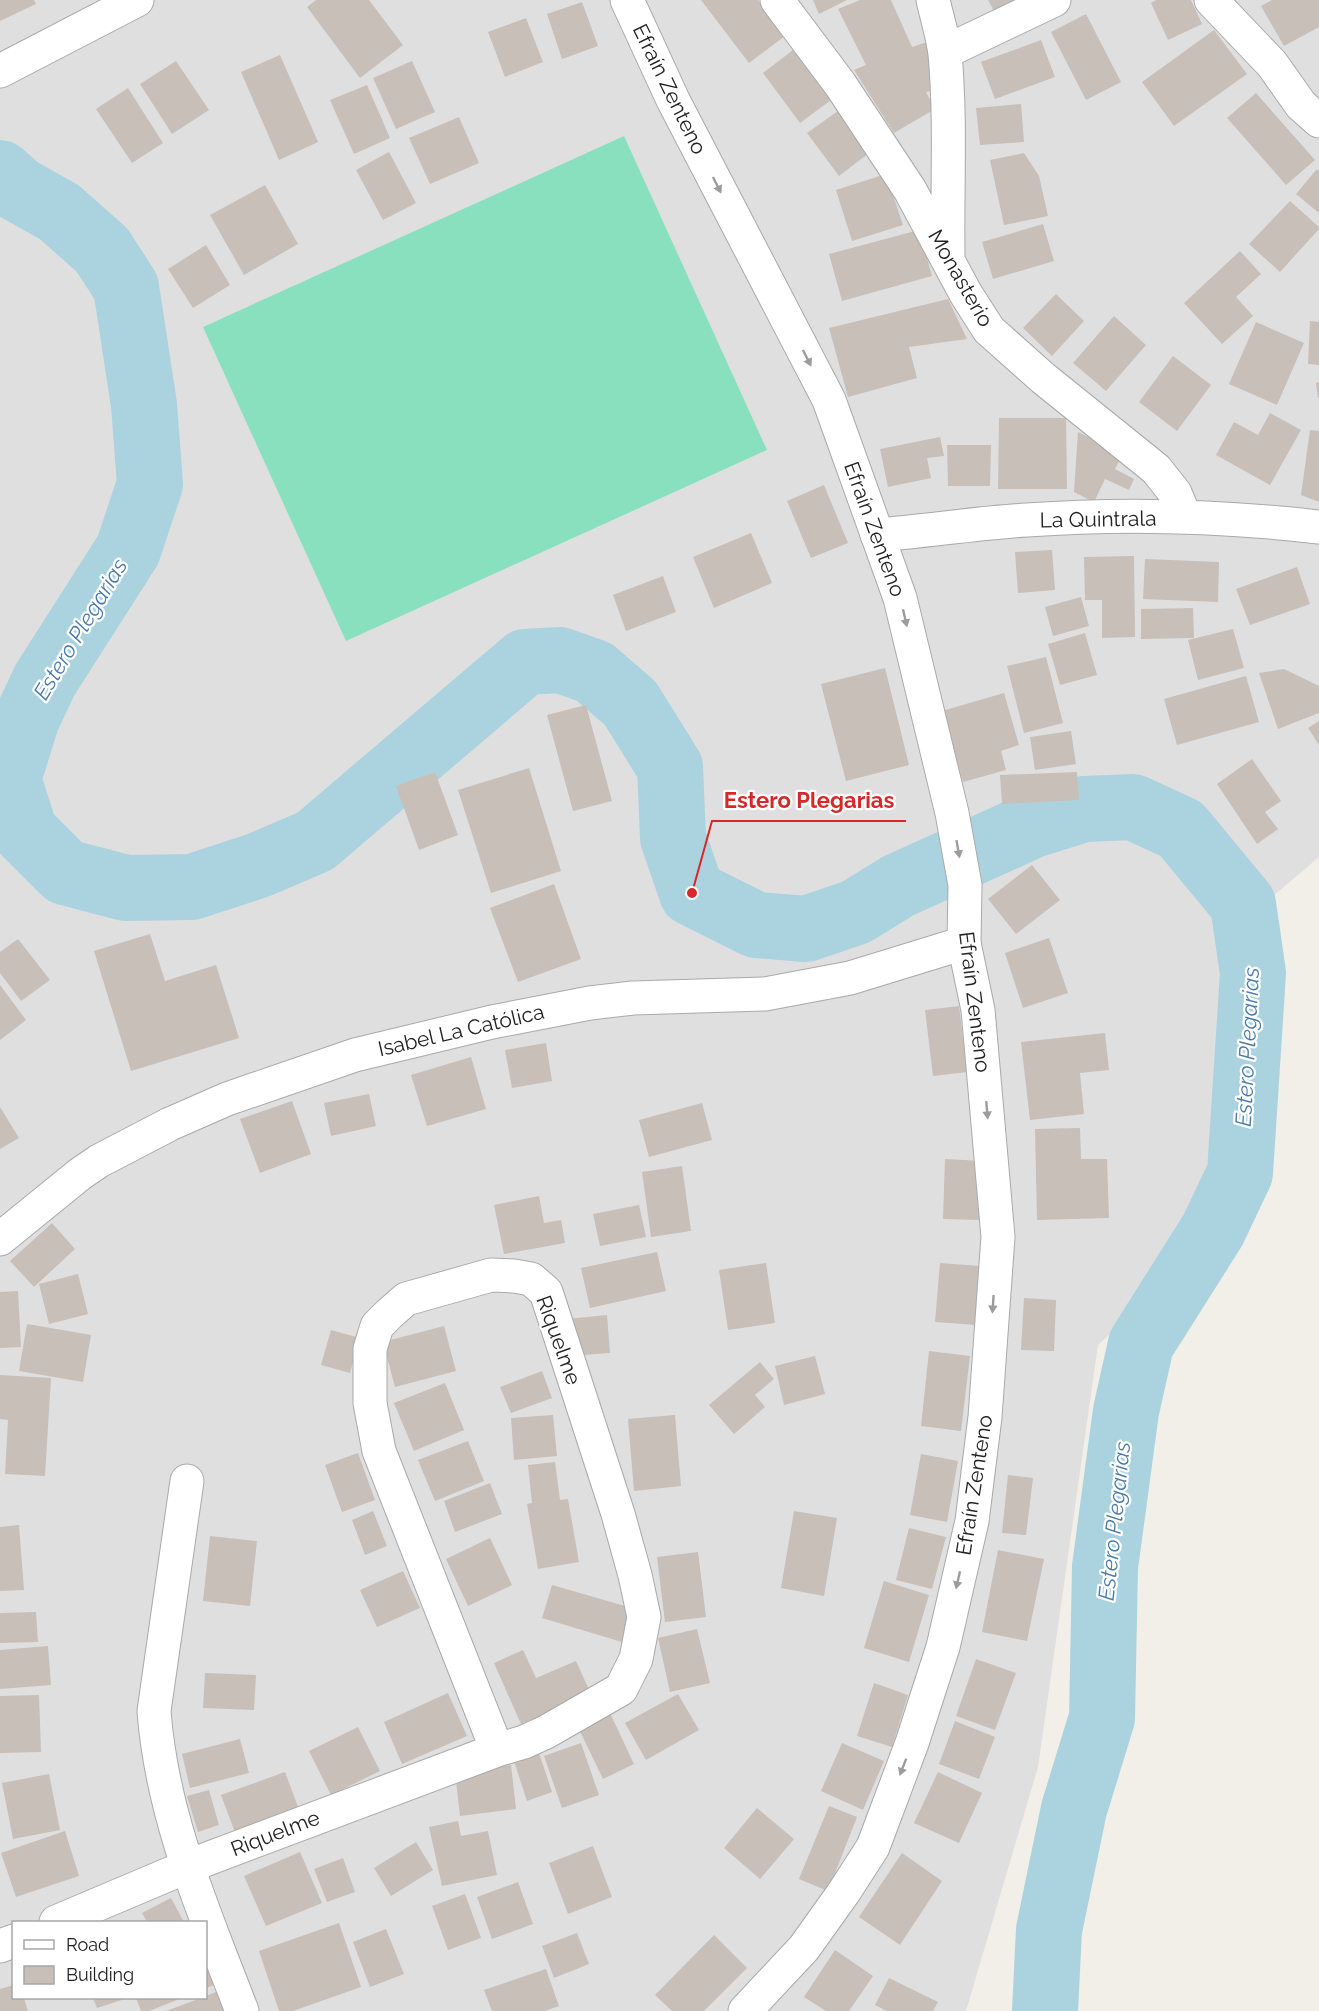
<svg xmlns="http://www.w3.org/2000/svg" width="1319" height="2011" viewBox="0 0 1319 2011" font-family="Raleway,sans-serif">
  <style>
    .residential { fill: #e0dfdf; fill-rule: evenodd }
    .pitch { fill: #88e0be }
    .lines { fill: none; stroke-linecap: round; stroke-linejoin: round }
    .river { stroke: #aad3df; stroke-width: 66 }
    .building { fill: #c7bfb8 }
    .minor-casing { stroke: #a9a9a9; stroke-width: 35 }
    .tertiary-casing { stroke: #a9a9a9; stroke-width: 35 }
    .minor { stroke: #fff; stroke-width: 33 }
    .tertiary { stroke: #fff; stroke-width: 33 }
    .oneway { fill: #9c9c9c }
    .labels { text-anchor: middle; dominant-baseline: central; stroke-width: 4.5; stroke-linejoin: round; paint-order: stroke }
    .street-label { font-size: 21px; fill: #222; stroke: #fff }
    .water-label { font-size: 22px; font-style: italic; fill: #4a7aab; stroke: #fff }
    .leader { fill: none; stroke: #d62828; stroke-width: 2 }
    .callout-dot { fill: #d62828; stroke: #fff; stroke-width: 2 }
    .callout-label { font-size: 22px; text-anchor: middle; font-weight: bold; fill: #d62828; stroke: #fff; stroke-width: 4.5; stroke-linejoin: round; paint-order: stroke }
  </style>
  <rect width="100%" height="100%" fill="#f2efe9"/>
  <path class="residential" d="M0 0H1319V857L1251 915 1257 1199 1098 1345 1038 1767 966 2011H0ZM14 1922H206V1998H14Z"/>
  <path class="pitch" d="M624 136 767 450 346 641 203 327Z"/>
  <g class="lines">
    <path class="river" d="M0 173 18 189 59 212 102 250 126 287 144 405 150 484 128 550 45 680 27 718 8 779 25 832 65 872 126 888 192 887 259 865 315 841 525 662 560 660 594 672 630 703 670 767 673 838 692 893 756 925 806 929 856 912 898 886 1033 825 1084 809 1133 807 1181 829 1243 904 1253 973 1240 1173 1213 1230 1141 1344 1126 1411 1105 1567 1102 1718 1074 1809 1049 1930 1045 2011"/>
  </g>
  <path class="building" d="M0 0H34L36 4 0 21Z
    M316 0H369L403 45 360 78 307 7Z
    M701 0H758L785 36 749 63Z
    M813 0H847L819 14Z
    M860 0H891L912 47 933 40 941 88 926 92 935 109 894 133 854 70 866 65 838 9Z
    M988 0H1018L995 13Z
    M1156 0H1191L1202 24 1168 40 1151 3Z
    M1272 0H1319V27L1284 46 1261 6Z
    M582 2 598 46 562 59 547 14Z
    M1086 14 1121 82 1086 100 1051 32Z
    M526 18 543 62 505 77 488 32Z
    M1214 30 1247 74 1174 126 1142 82Z
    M1041 40 1055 77 995 99 981 62Z
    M793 50 831 100 800 123 763 73Z
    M280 55 318 142 279 160 241 72Z
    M176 61 209 110 172 134 140 84Z
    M412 61 435 112 396 129 373 78Z
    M367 85 390 138 354 154 330 100Z
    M128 88 163 143 132 163 96 109Z
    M1256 93 1315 160 1286 185 1227 118Z
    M1021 104 1024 142 980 145 976 108Z
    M838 111 869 153 839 176 807 133Z
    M459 117 479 163 430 184 409 138Z
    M389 152 416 203 383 220 356 170Z
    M1024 153 1039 176 1048 216 1004 225 990 160Z
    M1317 169 1319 171V213L1296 194Z
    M886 174 903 225 852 241 836 190Z
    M265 185 298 244 244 275 210 215Z
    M1290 201 1319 227V229L1280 272 1249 244Z
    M1043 224 1054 261 993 279 982 242Z
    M919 230 932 276 842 301 829 254Z
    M206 245 230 285 193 308 168 269Z
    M1240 251 1261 274 1236 297 1253 316 1222 344 1184 303Z
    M1056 294 1084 321 1052 356 1023 328Z
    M948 299 967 339 909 347 917 378 848 397 829 328Z
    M1114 316 1146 345 1106 391 1073 363Z
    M1310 321 1319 322V365L1308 364Z
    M1256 322 1304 343 1277 405 1229 384Z
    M1173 356 1211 385 1177 431 1139 402Z
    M1319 382V398H1318L1316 383Z
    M1270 413 1301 430 1270 485 1216 455 1234 422 1258 435Z
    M999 418H1066L1067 489H998Z
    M1310 430 1319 431V502L1301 495Z
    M1078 432 1123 454 1115 469 1134 479 1129 490 1105 479 1094 502 1074 492Z
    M940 437 944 456 927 458 931 478 888 487 880 449Z
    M947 445H991L990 486H948Z
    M824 485 848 543 811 558 787 501Z
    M751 533 772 583 714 608 693 557Z
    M1052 550 1055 590 1018 593 1015 552Z
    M1134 556 1135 637 1102 638V600H1085L1084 557Z
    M1145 559 1219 562 1218 602 1143 599Z
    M1297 567 1310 604 1250 625 1236 589Z
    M663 576 676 612 626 631 613 595Z
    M1081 597 1089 626 1053 636 1045 607Z
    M1193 608 1194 638 1141 639V609Z
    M1233 629 1244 668 1198 680 1188 640Z
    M1085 633 1097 675 1060 685 1048 644Z
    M1046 657 1063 723 1024 733 1007 666Z
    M885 668 909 765 846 781 821 684Z
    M1284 669 1319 686V713L1278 729 1259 673Z
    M1246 676 1259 722 1177 745 1164 699Z
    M1004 693 1019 745 1001 751 1006 770 963 782 942 711Z
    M586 705 612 801 573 811 547 715Z
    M1319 721V745L1308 728Z
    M1071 731 1076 764 1035 770 1030 737Z
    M1252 759 1281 801 1265 812 1278 829 1257 844 1217 784Z
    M529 768 561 871 491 893 458 790Z
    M435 772 458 835 419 850 396 786Z
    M1077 772 1079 800 1002 804 1000 775Z
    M1032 865 1060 900 1016 934 988 899Z
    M554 884 581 959 518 982 490 908Z
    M150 934 165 981 216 965 239 1038 131 1071 94 951Z
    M1049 938 1068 993 1023 1008 1005 953Z
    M18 939 50 980 21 1001 0 973V952Z
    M0 985 26 1020 0 1040Z
    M959 1006 967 1072 933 1076 925 1010Z
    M1105 1033 1109 1070 1080 1073 1084 1114 1030 1120 1021 1042Z
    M546 1043 552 1081 512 1088 505 1050Z
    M471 1057 486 1109 427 1126 411 1075Z
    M369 1094 376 1126 331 1136 324 1103Z
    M292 1101 311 1154 260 1173 240 1119Z
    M702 1103 712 1140 649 1157 639 1120Z
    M0 1107 19 1138 0 1149Z
    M1080 1128 1081 1159H1107L1109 1218 1037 1220 1035 1129Z
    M945 1159 983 1161 980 1220 943 1219Z
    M682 1166 691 1231 651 1237 642 1172Z
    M539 1196 544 1223 561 1220 565 1243 504 1254 494 1205Z
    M639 1205 646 1237 600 1246 593 1214Z
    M52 1223 75 1249 34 1287 10 1261Z
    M657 1252 666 1291 590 1308 581 1268Z
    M766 1263 775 1323 728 1330 719 1270Z
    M940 1263 980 1266 976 1325 935 1322Z
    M78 1274 88 1314 49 1324 39 1284Z
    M18 1291 21 1347 0 1348V1292Z
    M1024 1298 1056 1300 1054 1351 1021 1350Z
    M607 1315 610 1353 570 1356 567 1319Z
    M27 1324 91 1335 83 1382 19 1371Z
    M444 1326 456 1371 395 1387 383 1342Z
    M331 1330 360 1338 350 1373 321 1365Z
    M929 1351 970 1356 961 1431 921 1426Z
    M815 1356 825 1394 784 1405 775 1366Z
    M760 1362 774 1379 755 1395 765 1407 734 1434 709 1405Z
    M542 1371 552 1398 511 1413 500 1387Z
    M0 1375 51 1378 45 1476 5 1474 8 1420 0 1419Z
    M445 1383 464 1430 414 1451 394 1403Z
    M553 1415 557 1456 514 1460 511 1418Z
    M675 1415 681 1486 634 1491 628 1419Z
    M468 1441 484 1481 435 1501 418 1460Z
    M358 1453 375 1500 342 1512 325 1465Z
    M921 1454 958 1461 947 1522 910 1515Z
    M555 1462 560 1500 568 1499 579 1562 538 1569 527 1504 532 1503 528 1465Z
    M1008 1475 1033 1478 1026 1535 1002 1533Z
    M490 1483 502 1514 455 1532 444 1501Z
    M373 1511 387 1546 365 1555 352 1520Z
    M794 1511 837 1518 824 1596 781 1588Z
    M19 1525 24 1590 0 1591V1527Z
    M909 1528 946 1537 932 1589 896 1580Z
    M210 1536 257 1541 250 1606 203 1601Z
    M490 1538 512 1585 468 1606 446 1559Z
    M998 1550 1044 1559 1027 1641 982 1632Z
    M698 1552 706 1617 665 1622 657 1557Z
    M403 1571 420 1608 377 1627 360 1590Z
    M884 1581 929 1595 909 1662 864 1648Z
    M552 1585 632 1608 622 1642 542 1618Z
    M36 1612 38 1642 0 1643V1613Z
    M697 1629 710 1683 670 1692 658 1638Z
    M48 1646 51 1685 0 1689V1650Z
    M523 1650 536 1678 576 1661 591 1694 521 1724 494 1663Z
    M976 1659 1016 1673 995 1730 956 1716Z
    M205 1673 256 1675 254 1710 203 1708Z
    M874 1683 908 1695 892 1747 857 1736Z
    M448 1693 467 1736 402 1764 384 1722Z
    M678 1694 699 1730 646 1760 625 1723Z
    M39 1695 41 1752 0 1753V1696Z
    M608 1709 634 1764 603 1779 576 1723Z
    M955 1721 995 1737 979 1779 939 1764Z
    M358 1727 380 1771 331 1795 309 1751Z
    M240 1739 249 1773 190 1788 182 1754Z
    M581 1743 599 1795 562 1808 544 1756Z
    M842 1743 884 1761 863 1810 821 1791Z
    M538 1750 552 1792 527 1801 513 1758Z
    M511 1765 516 1809 460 1816 455 1772Z
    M285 1772 300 1812 236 1835 221 1795Z
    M938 1772 982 1793 959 1843 914 1823Z
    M49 1774 60 1830 13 1839 2 1783Z
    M209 1790 219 1825 198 1832 187 1796Z
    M829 1806 857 1817 828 1891 799 1879Z
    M757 1808 794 1839 760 1879 724 1848Z
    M458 1821 461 1836 488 1831 497 1875 442 1886 429 1827Z
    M65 1831 79 1876 16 1897 1 1853Z
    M416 1842 433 1870 391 1896 374 1868Z
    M593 1846 612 1897 568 1914 549 1863Z
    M300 1852 322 1903 266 1926 244 1876Z
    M902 1853 942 1881 900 1945 859 1917Z
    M343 1858 355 1892 327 1902 314 1869Z
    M518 1882 533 1924 492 1939 477 1897Z
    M465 1894 481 1938 448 1950 432 1906Z
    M171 1898 184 1922H147L142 1913Z
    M339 1923 361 1987 293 2011H279L259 1951Z
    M386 1929 404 1974 370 1987 353 1942Z
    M577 1933 589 1964 554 1978 542 1946Z
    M714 1935 747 1968 704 2011H672L655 1995Z
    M835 1950 873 1976 849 2011H826L804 1997Z
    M206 1955 220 1983 206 1988Z
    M546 1969 559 2006 545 2011H492L484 1990Z
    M889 1978 938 2002 933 2011H887L875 2005Z
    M14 1985V1998H24L28 2011H0V1989Z
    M223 1989 232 2011H166L201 1998H206V1996Z
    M93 1998H128L97 2008Z
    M136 1998H182L149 2011H141Z"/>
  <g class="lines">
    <defs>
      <path id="minor" d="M777 0 840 84 910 190 966 294 989 330 1043 378 1156 469 1175 493 1185 517
        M933 0C937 18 943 36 945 54 951 121 947 187 948 254
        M1211 0 1272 64 1301 105 1319 121
        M945 52 1054 0
        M877 535C927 531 977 523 1027 520 1123 513 1223 516 1319 527
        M0 1239 80 1174 99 1161 170 1124 227 1099 355 1055 492 1022 590 1003 633 998 765 994 850 978 964 943
        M187 1481 154 1711C162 1817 204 1912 242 2011
        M56 1922 186 1867 497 1750 524 1742 546 1732 621 1689 636 1659 644 1617 635 1575 618 1514 546 1292 531 1279 514 1276 491 1275 406 1299 389 1314 377 1326 370 1349V1403L379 1451 497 1750
        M0 1946 14 1941"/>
      <path id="tertiary" d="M627 0 673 100 829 400 900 598 952 813 965 885 964 943 978 1010 998 1237 985 1417 972 1521 943 1647 912 1743 873 1847 844 1892 804 1948 745 2011
        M0 71 137 0"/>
    </defs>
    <use href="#minor" class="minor-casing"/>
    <use href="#tertiary" class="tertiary-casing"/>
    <use href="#minor" class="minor"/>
    <use href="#tertiary" class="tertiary"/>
  </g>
  <defs><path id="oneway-solid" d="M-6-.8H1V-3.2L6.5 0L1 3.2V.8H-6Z" transform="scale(1.5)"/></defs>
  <g class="oneway">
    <use href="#oneway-solid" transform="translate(717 185) rotate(63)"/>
    <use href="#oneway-solid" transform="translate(807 358) rotate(63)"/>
    <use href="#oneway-solid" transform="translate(905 618) rotate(77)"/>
    <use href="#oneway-solid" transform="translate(958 849) rotate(80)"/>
    <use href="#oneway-solid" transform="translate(987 1110) rotate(85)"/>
    <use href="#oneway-solid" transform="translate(993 1304) rotate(94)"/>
    <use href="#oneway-solid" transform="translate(958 1580) rotate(103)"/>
    <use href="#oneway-solid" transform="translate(903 1767) rotate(111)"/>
  </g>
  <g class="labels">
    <g class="street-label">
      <text transform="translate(670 89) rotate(64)">Efraín Zenteno</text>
      <text transform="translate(961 278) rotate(60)">Monasterio</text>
      <text transform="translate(1098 519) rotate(-1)">La Quintrala</text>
      <text transform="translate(875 529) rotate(70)">Efraín Zenteno</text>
      <text transform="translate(975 1002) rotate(83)">Efraín Zenteno</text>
      <text transform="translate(461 1030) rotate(-13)">Isabel La Católica</text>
      <text transform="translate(559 1340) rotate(70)">Riquelme</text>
      <text transform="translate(974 1485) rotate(-81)">Efraín Zenteno</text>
      <text transform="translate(275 1833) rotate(-21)">Riquelme</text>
    </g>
    <g class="water-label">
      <text transform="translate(80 629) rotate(-59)">Estero Plegarias</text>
      <text transform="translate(1247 1047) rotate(-87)">Estero Plegarias</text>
      <text transform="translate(1114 1521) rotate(-84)">Estero Plegarias</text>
    </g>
  </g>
  <path class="leader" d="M692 893L712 821H906"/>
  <circle class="callout-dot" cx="692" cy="893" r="6"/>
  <g class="callout-label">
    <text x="809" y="808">Estero Plegarias</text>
  </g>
  <rect x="12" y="1921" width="195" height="78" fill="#ffffff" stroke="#a7a7a7" stroke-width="1.5"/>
  <rect x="24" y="1940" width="30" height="9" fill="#ffffff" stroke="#a7a7a7" stroke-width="1.5"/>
  <text x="66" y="1951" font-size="18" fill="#222222">Road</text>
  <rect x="24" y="1966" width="30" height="18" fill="#c7bfb8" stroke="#a7a7a7" stroke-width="1.5"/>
  <text x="66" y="1981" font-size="18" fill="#222222">Building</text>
</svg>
